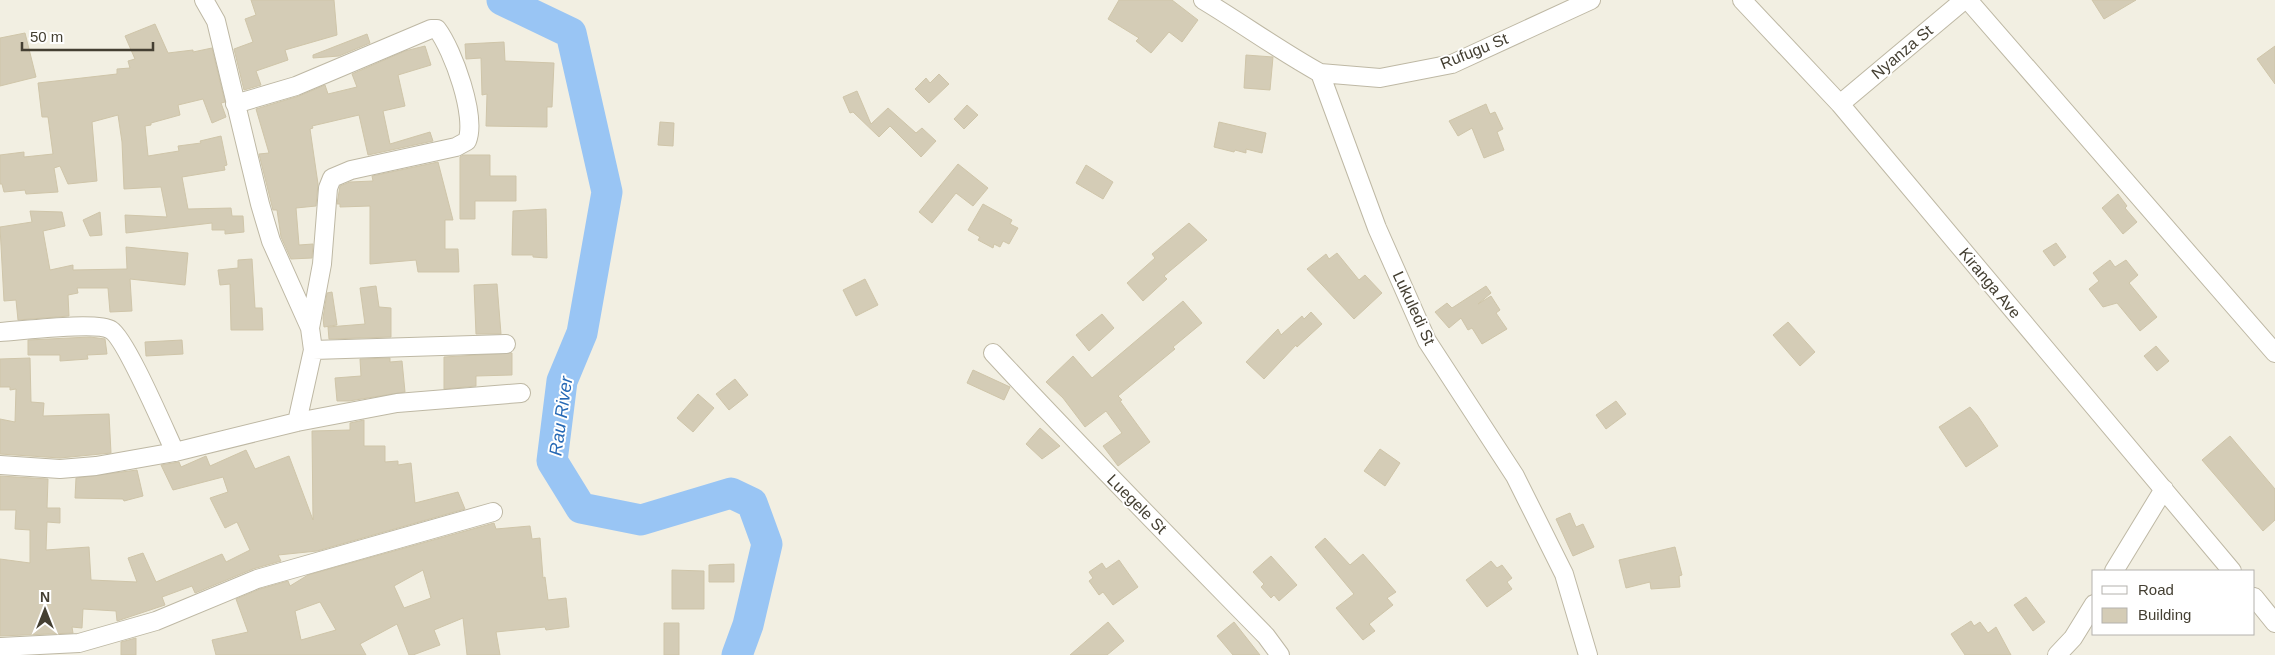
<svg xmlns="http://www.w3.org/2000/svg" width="2275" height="655" viewBox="0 0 2275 655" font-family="Helvetica,sans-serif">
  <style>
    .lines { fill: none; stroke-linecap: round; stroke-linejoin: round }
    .river { stroke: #99c5f4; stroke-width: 31 }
    .building { fill: #d4ccb6; stroke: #cfc5a9; fill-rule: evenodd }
    .street-casing { stroke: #beb8a4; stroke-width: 20 }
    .street { stroke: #fff; stroke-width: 18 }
    .labels { text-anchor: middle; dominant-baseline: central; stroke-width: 4; stroke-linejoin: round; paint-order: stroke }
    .street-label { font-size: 16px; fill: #443f32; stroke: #fff }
    .water-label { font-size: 18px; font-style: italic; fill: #2669b5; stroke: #fff }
  </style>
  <rect width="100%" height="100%" fill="#f2efe2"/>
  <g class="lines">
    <path class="river" d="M502 0 571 33 607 192 582 333 562 381 552 461 581 508 641 520 731 493 752 503 767 544 748 625 737 655"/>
  </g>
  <path class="building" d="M251 0H334L337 35 285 50 288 60 256 71 261 85 244 90 234 49 253 42 245 19 256 15Z
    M1119 0H1172L1198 20 1182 42 1169 32 1151 53 1136 41 1139 38 1108 19Z
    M2092 0H2136L2104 19Z
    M155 24 168 53 193 50V52L212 48 225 102 221 103 226 117 212 123 203 99 178 105 180 115 151 123V125L145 126 148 156 179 151 178 146 201 143 200 141 221 136 227 165 224 166 225 170 182 177 188 209 231 208 232 216H243L244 232 225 234V230H212V223L126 233 125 215 167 217 161 187 124 189 122 142 118 115 92 122 97 181 68 184 60 166 54 168 58 192 26 194 25 190 4 192 2 184H0V155L24 152V157L53 154 48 117H42L38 83 117 74V69L130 68 128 61 135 59 125 36Z
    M25 33 36 77 0 86V38Z
    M367 34 370 43 339 56 313 58V55Z
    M504 42 505 61 554 63 552 107H547V127L486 126 487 94 482 95 481 58 466 59 465 44Z
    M425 46 431 65 398 75 405 106 383 111 390 144 430 132 433 141 368 155 359 115 312 126 313 128 310 129 318 184 316 206 296 208 299 245 313 244 312 258 291 259 281 237 277 210H273L259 154 269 153 256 109 299 96 325 85 328 94 357 87 352 74 405 51Z
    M2275 46V84L2257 59Z
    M1246 55 1273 57 1270 90 1244 88Z
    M939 74 949 84 929 103 915 89 926 78 930 83Z
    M857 91 871 124 888 108 916 133 922 128 936 141 921 157 890 126 879 137 853 112 850 113 843 97Z
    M1486 104 1490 114 1495 112 1503 129 1497 132 1504 150 1484 158 1472 128 1458 136 1449 121Z
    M967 105 978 115 964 129 954 119Z
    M660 122 674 123 673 146 658 145Z
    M1219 122 1266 133 1262 153 1246 149V153L1235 150 1234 152 1214 147Z
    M463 155H490V176H516V201H475V219H460V157Z
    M438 162 453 220H445V249H458L459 272H418L416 260 370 264V206L340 207V204H337L340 186 350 182 373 181 372 176Z
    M958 164 988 188 973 206 956 193 932 223 919 212Z
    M1086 165 1113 182 1103 199 1076 183Z
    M2118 194 2127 206 2125 208 2137 222 2123 234 2102 208Z
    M983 204 1012 220 1010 224 1018 228 1009 244 1003 241 1000 247 994 244 993 248 978 240 980 237 968 230Z
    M546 209 547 258 533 257V255H512L513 211Z
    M30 211 62 212 65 226 43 231 50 270 73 265V270L127 269 126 247 188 253 185 285 130 279 132 311 110 312 108 288H77L78 293 68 295 69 316 18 320 16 300 4 301 0 227 32 222Z
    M100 212 102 235 90 236 83 220Z
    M1189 223 1207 240 1164 276 1167 279 1143 301 1127 283 1155 258 1152 254Z
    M2056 243 2066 257 2054 266 2043 251Z
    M1337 253 1359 280 1365 275 1382 293 1354 319 1307 269 1326 254 1329 259Z
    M252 259 255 308H262L263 330H231L230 284 220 285 218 270 238 268V260Z
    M2110 260 2115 267 2126 260 2138 275 2129 283 2157 317 2140 331 2117 303 2103 307 2089 289 2099 281 2093 273Z
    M865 279 878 305 856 316 843 290Z
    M497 284 501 334H476L474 285Z
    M376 286 379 307 391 308V337L329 339 328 327 365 324 360 288Z
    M1486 286 1491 293 1478 304 1491 296 1500 310 1496 313 1507 329 1482 344 1472 328 1468 330 1461 318 1449 328 1435 312 1447 303 1452 308Z
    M332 292 337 325 324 327 323 318 327 293Z
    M1183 301 1202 323 1173 347 1175 349 1118 396 1122 400 1120 401 1150 442 1118 466 1103 446 1122 433 1106 411 1085 427 1063 398 1046 382 1073 356 1092 378Z
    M1311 312 1322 324 1297 347 1296 345 1264 379 1246 362 1278 329 1281 335 1302 316 1304 319Z
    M1102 314 1114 328 1089 351 1076 335Z
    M1788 322 1815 352 1800 366 1773 335Z
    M90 337 105 339 107 354 87 355 88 359 60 361V355H28V340Z
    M182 340 183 354 146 356 145 342Z
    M2156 346 2169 361 2157 371 2144 356Z
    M512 353V375L476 376V386L444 389V357Z
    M30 358 31 402 44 403 43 416 109 414 111 453 60 458 0 454V419L15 422 16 389 10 390V387H0V359Z
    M390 358V362L402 361 405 392 349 401H337L335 378 361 376 360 359Z
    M973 370 1010 387 1004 400 967 383Z
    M735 379 748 395 729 410 716 394Z
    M698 394 714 408 693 432 677 418Z
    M1616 401 1626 414 1606 429 1596 415Z
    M1970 407 1977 415 1998 446 1966 467 1939 427Z
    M364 420V446H385V462L398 461V465L411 463 415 503 458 492 465 509 317 551 278 555 281 561 253 569 195 593 192 586 162 597 165 605 117 621 116 611 83 609 82 628 72 627 73 633 0 636V559L30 563V530L15 529 16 510H0V476L48 479 47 508H60V523L47 522 46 550 89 547 91 580 137 582 128 558 143 553 156 582 222 554 226 562 250 550 237 522 225 528 210 498 228 492 223 477 173 490 161 465 179 462 181 467 206 456 210 466 246 450 255 469 289 456 313 520 312 431 350 430V423Z
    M1040 428 1060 446 1042 459 1026 444Z
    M2230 436 2275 489V520L2263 531 2202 460Z
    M1380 449 1400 463 1385 486 1364 471Z
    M137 470 143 496 124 501 123 499 75 498 76 478Z
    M1570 513 1576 527 1583 524 1594 547 1573 556 1556 519Z
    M494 523 496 529 530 526 532 539 540 538 543 578 545 577 548 600 566 598 569 627 546 630 545 627 496 632 500 655H467L463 618 434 630 440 645 413 655H409L397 624 360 644 366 655H216L212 640 248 632 236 599 260 589 288 581 290 586 308 575ZM423 570 431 598 404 608 394 586ZM320 602 336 630 301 640 295 611Z
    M1325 538 1350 565 1363 554 1396 592 1387 598 1393 605 1369 624 1375 631 1363 640 1336 608 1354 594 1315 547Z
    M1675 547 1682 575 1679 576 1680 587 1651 589 1650 582 1626 588 1619 560Z
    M1271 556 1297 585 1279 601 1274 595 1271 598 1261 587 1264 584 1253 572Z
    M1119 560 1138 587 1113 605 1103 592 1099 595 1089 581 1093 578 1089 572 1102 563 1106 569Z
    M1491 561 1497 568 1502 565 1512 578 1507 582 1512 589 1487 607 1466 580Z
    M734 564V582H709V565Z
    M672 570 704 571V609H672Z
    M2026 597 2045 622 2033 631 2014 605Z
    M1971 621 1974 626 1980 622 1988 633 1996 627 2011 655H1965L1951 634Z
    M1108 622 1124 641 1107 655H1070Z
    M1234 622 1260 655H1233L1217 636Z
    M664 623H679V655H664Z
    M136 638V655H121V642Z"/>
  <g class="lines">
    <defs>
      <path id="street" d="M204 0 216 21 260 204 271 241 310 328 313 350 297 422
        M1203 0C1243 24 1280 51 1320 73L1377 228 1427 341 1515 476 1564 574 1588 655
        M1742 0 1840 104 2232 571
        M1968 0 2275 353
        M1320 73 1380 78 1452 64 1591 0
        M235 104 296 86 431 29H437C453 50 477 117 467 141L456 147 351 170 332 178 328 188 322 264 310 328
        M1840 104 1964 0
        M0 332C20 331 97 321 111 330 126 339 165 431 175 452
        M313 350 506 344
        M993 353C1082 449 1174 542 1266 636L1280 655
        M0 465 60 469 96 466 175 452 297 422 397 403 521 393
        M2114 571 2164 489
        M2254 597 2275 623
        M0 647 79 643 156 621 257 579 493 512
        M2057 655 2073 638 2094 604"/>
    </defs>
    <use href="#street" class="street-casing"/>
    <use href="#street" class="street"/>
  </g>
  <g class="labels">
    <g class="street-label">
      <text transform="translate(1474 51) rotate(-22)">Rufugu St</text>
      <text transform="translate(1902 52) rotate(-40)">Nyanza St</text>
      <text transform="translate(1990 283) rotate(50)">Kiranga Ave</text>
      <text transform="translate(1414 308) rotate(65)">Lukuledi St</text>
      <text transform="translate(1137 504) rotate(45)">Luegele St</text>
    </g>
    <g class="water-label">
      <text transform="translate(561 416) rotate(-82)">Rau River</text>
    </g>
  </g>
  <rect x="2092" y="570" width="162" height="65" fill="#ffffff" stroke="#b4b2ad"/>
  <rect x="2102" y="586" width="25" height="8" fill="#ffffff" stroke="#b4b2ad"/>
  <text x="2138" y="595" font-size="15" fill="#443f32">Road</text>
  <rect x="2102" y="608" width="25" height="15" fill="#d4ccb6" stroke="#b4b2ad"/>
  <text x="2138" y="620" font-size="15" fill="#443f32">Building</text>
  <g transform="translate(45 610)" stroke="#ffffff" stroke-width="4" paint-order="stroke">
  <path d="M0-4L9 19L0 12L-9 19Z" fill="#443f32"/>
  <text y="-8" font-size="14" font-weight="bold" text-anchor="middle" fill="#443f32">N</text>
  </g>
  <path d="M22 42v8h131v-8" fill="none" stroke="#443f32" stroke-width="2.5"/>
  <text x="30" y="42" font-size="15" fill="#443f32" stroke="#ffffff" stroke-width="4" paint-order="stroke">50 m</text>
</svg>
